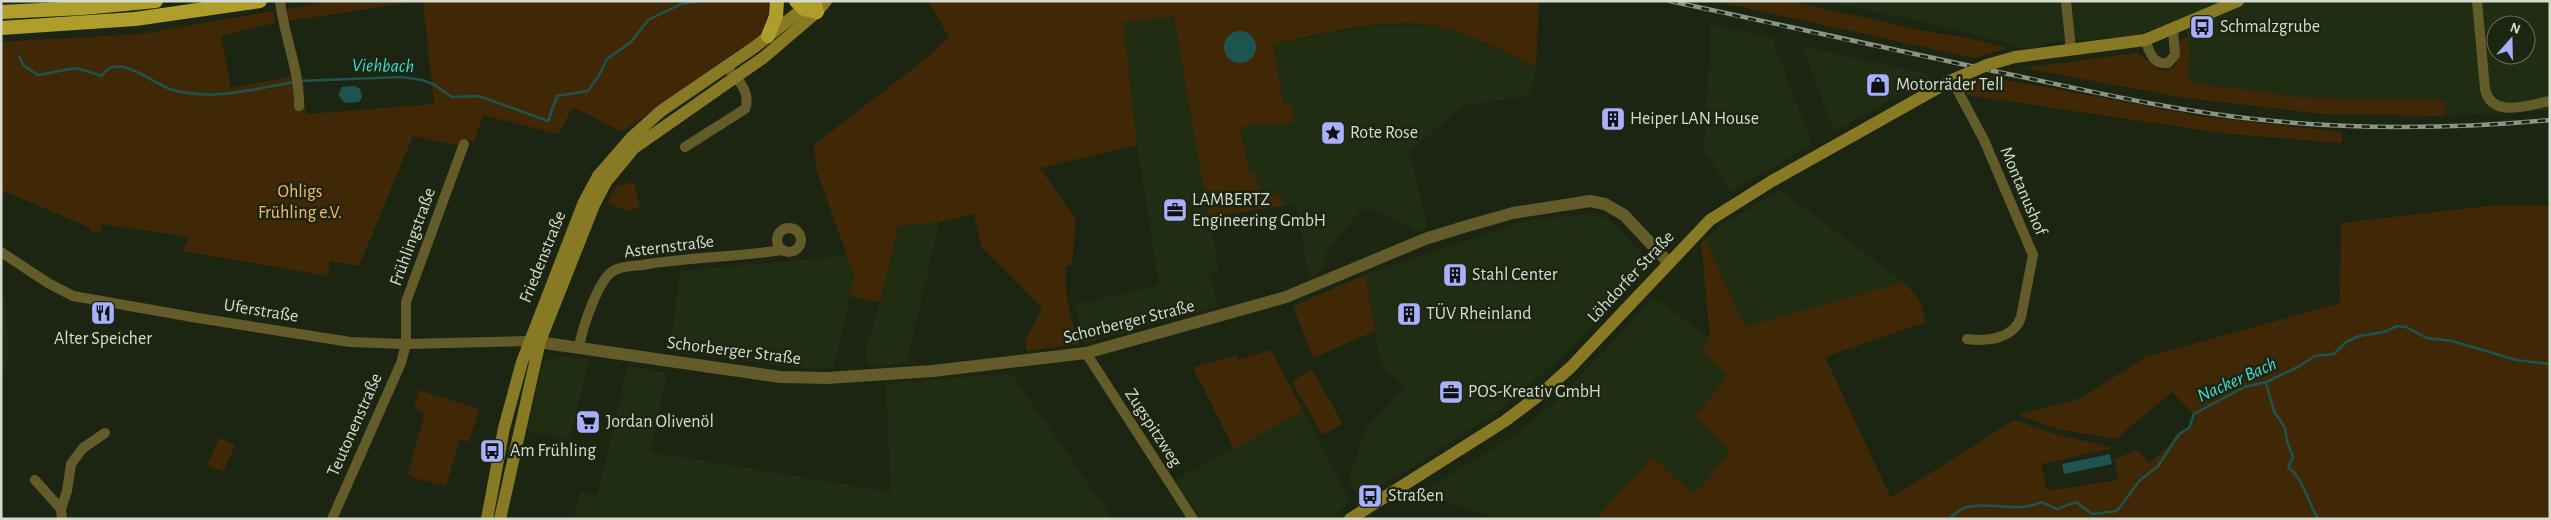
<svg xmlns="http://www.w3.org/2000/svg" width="2551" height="520" viewBox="0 0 2551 520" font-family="'Alegreya Sans',sans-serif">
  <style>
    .built { fill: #212d13; fill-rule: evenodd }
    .green { fill: #402807 }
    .water { fill: #1e5450 }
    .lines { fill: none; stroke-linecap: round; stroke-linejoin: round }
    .stream { stroke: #1e5450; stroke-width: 2.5 }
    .minor { stroke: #635b29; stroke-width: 10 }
    .tertiary { stroke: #635b29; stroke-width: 12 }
    .secondary { stroke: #887a24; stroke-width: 12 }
    .trunk { stroke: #b09e2c; stroke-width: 14 }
    .rail-casing { stroke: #8c9484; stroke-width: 4.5 }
    .rail { stroke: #1c2512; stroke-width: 2.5; stroke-dasharray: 8; stroke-linecap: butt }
    .secondary-bridge { stroke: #887a24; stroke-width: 12 }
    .labels { text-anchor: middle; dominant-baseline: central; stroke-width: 5; stroke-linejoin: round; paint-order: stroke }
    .poi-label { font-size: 18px; fill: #d5dccf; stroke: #1c2512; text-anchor: start }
    .street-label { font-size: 18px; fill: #d5dccf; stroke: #1c2512 }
    .park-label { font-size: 18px; fill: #fab767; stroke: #1c2512 }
    .water-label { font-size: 19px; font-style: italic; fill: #43dad1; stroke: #1c2512 }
  </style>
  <rect width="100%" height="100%" fill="#1c2512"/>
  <path class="built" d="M1820 1H2550V110L2444 116V100L2306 98 2188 82 2190 49 2184 18 2134 36 2053 42 2027 49 1930 23ZM2496 25H2526V55H2496Z
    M1247 11 1273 44 1370 26 1428 25 1455 31 1536 67 1531 95 1462 106 1410 151 1427 227 1414 233 1410 227 1368 208 1360 211 1326 252 1324 268 1309 278 1296 204 1209 217 1219 270 1210 271 1218 307 1086 343 1074 305 1159 285 1137 145 1123 22Z
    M1711 24 1772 38 1812 144 1731 192 1704 150Z
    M1802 46 1933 75 1834 132Z
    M1780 190 1904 282 1745 328 1705 239 1728 221Z
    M1595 214 1609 220 1644 255 1647 262 1646 270 1571 348 1504 407 1418 464 1360 498 1348 482 1365 429 1406 386 1381 367 1365 275 1528 220Z
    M940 222 906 363 868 366 866 348 880 302 898 226Z
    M846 256 854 276 834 368 788 367 670 351 680 271Z
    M1 298H5L9 358 2 372Z
    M1653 298 1710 337 1702 350 1727 375 1695 417 1730 452 1694 495 1653 457 1595 519H1502L1434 498 1426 489 1517 434 1561 397Z
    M559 356 589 359 570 440 528 431 541 370 548 359Z
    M628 366 667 373 650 452 891 492 886 384 1011 373 1113 519H574L580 492 597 495Z
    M1303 411 1351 502 1329 519H1201L1175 480Z"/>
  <path class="green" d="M324 1H421L288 21 285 10Z
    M423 1H772L761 34 622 132 573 107 558 134 483 115 474 142 462 138 459 146 413 136 359 266 330 261 328 276 183 251 189 237 102 224 101 232 90 231 91 228 1 190V42L141 34 273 11 275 23 221 36 231 88 294 76 301 83 307 114 434 104Z
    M928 1H1539L1536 67C1509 55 1482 40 1455 31 1400 12 1328 33 1273 44L1283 104 1290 103 1294 122 1269 126 1268 123 1240 127 1249 174 1256 173 1260 197 1280 194 1282 206 1209 217 1174 17 1123 22 1137 145 1040 168 1076 220 1072 265 1066 266C1064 297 1070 315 1080 344L1026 351V340L1042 308 981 246 974 214 940 222 898 226 880 302 850 296 854 276 816 168 814 145 928 57 949 37Z
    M1714 1H1789L1930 32 1969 38 2007 48 1975 58Z
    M2188 36 2190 49 2188 82 2306 98 2444 100V116L2324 114 2185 98 2024 68 2136 53C2149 58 2159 80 2175 66L2179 55V42Z
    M1990 77 2205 117 2342 132V143L2229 134 1967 95 1964 84Z
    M634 182 640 207 628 211 607 203 616 186Z
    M2497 205 2550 206V519H1595L1653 457 1694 495 1730 452 1695 417 1727 375 1702 350 1710 337 1701 242 1705 239 1745 327 1904 282 1919 299 1926 322 1825 357 1891 498 2014 420 2055 434 2114 448 2041 464 2047 491 2118 480 2115 459 2137 450 2149 464 2197 418 2172 392 2116 439 2057 429 2019 415 2081 398 2146 357 2340 303 2341 223Z
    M1365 275 1375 331 1313 358 1293 306Z
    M1271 350 1303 411 1234 449 1193 368 1236 355 1238 360Z
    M1312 370 1343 424 1322 435 1292 381Z
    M419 390 479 409 469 442 460 439 446 486 411 477 408 473 425 413 414 409Z
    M219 438 235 445 223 472 207 465Z"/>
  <path class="water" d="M1224 47a16 16 0 1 1 32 0a16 16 0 1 1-32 0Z
    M355 86 360 89 362 97 359 102 345 103 338 95 342 87Z
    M2110 454 2112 464 2064 474 2062 464Z"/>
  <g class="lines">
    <path class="stream" d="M19 56 24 66 38 75 76 68 102 76C116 50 154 85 173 90 214 101 253 89 294 82
      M299 81 401 77 422 80 433 84 452 97 479 96 548 121 557 96 588 91 601 72 607 59 631 42 648 20 681 4 702 1
      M2266 383 2274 411 2285 428 2287 441 2293 457 2288 467C2303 478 2308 502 2318 519
      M1948 519C1953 516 1959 510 1964 508 1989 500 2018 514 2041 502L2057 509 2076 502 2092 514 2117 511 2140 480 2158 466 2179 434 2189 428 2194 414 2244 387 2266 382 2298 367 2315 356 2334 354 2346 342 2359 336 2384 332 2397 326 2406 327 2427 338 2452 341 2516 360 2550 364"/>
    <path class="minor" d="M280 1C284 37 300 71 299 106
      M2066 1 2071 49
      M2477 1 2485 89C2492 119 2527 105 2550 101
      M2145 40C2150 52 2152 65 2168 63L2175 55 2173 30
      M1952 80 1984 140 2033 255 2021 317C2014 339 1986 342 1967 339
      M685 147 745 109C751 95 740 81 731 72
      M777 240a12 12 0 1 1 24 0a12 12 0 1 1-24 0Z
      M1 252 48 283 73 296 198 318 350 342 406 344 529 341
      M579 347C582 329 598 280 613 271 621 266 633 266 642 265 689 257 736 257 783 250
      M1086 353 1193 519
      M35 480 61 509
      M62 519 61 509 67 491 71 464 83 448 105 433
      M332 519 401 363 406 344V302L464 144"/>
    <path class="tertiary" d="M531 341 780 377 827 378 933 371 1086 353 1286 297 1425 239 1467 226 1513 213 1590 201 1605 204 1624 215 1668 262"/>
    <path class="secondary" d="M2015 57 2145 40 2238 1
      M487 519 504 428 522 362 584 202 598 176 632 137 661 111 756 46 810 3
      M500 519 540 341 594 205 606 182 634 148 763 58 817 12 826 1
      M1350 519 1505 421 1542 393 1571 367 1710 220 1772 181 1952 80"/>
    <path class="trunk" d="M796 1 804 9 817 12 814 1
      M1 12 83 8 156 1
      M1 28 135 19 260 1
      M768 36 776 16 777 1"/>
    <defs>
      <path id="rail" d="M1670 1C1781 26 1892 50 2003 73 2086 90 2169 110 2254 119 2352 130 2451 129 2550 120"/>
    </defs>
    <use href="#rail" class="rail-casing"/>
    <use href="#rail" class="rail"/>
    <path class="secondary-bridge" d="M1952 80 1987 65 2015 57"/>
  </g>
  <defs>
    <symbol id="bus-square" viewBox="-11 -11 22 22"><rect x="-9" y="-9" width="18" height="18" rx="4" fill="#a8b0fc" stroke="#1c2512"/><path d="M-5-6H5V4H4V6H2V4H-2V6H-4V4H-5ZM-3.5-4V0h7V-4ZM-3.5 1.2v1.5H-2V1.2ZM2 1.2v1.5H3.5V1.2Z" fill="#111"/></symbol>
    <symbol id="shop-square" viewBox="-11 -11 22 22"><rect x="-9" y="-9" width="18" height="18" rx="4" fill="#a8b0fc" stroke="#1c2512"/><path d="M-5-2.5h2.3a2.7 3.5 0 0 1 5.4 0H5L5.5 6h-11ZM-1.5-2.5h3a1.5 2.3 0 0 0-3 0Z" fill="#111"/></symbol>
    <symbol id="building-square" viewBox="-11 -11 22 22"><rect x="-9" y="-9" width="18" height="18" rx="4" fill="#a8b0fc" stroke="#1c2512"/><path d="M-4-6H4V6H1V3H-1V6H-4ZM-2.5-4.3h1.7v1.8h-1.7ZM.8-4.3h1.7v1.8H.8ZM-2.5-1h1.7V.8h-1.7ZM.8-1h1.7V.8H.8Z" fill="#111"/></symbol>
    <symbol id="sight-square" viewBox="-11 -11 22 22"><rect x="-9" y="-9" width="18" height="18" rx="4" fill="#a8b0fc" stroke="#1c2512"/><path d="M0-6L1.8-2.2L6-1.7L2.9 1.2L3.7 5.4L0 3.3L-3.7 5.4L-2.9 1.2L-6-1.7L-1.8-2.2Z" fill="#111"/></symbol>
    <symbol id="office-square" viewBox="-11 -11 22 22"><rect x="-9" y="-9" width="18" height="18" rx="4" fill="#a8b0fc" stroke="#1c2512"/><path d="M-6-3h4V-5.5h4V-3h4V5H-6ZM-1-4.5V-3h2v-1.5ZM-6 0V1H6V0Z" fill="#111"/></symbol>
    <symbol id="restaurant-square" viewBox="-11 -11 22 22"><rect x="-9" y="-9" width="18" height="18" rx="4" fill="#a8b0fc" stroke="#1c2512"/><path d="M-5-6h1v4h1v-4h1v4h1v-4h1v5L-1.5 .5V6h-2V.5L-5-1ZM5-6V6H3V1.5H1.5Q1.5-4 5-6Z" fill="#111"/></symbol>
    <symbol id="supermarket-square" viewBox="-11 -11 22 22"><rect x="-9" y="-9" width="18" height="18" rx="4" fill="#a8b0fc" stroke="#1c2512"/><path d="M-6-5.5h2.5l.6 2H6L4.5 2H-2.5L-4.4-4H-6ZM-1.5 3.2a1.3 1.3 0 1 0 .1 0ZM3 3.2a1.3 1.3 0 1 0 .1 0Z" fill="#111"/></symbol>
  </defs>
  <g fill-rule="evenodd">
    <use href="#bus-square" x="2188" y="13" width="28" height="28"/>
    <use href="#shop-square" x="1864" y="71" width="28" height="28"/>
    <use href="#building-square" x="1599" y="105" width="28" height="28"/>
    <use href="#sight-square" x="1319" y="119" width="28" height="28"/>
    <use href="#office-square" x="1161" y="196" width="28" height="28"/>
    <use href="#building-square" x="1441" y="261" width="28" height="28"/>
    <use href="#restaurant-square" x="89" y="299" width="28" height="28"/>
    <use href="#building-square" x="1395" y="300" width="28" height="28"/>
    <use href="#office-square" x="1437" y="378" width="28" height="28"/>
    <use href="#supermarket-square" x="574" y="408" width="28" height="28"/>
    <use href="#bus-square" x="478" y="437" width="28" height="28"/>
    <use href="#bus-square" x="1356" y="482" width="28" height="28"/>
  </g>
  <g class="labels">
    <g class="poi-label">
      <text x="2220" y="27">Schmalzgrube</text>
      <text x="1896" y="85">Motorräder Tell</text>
      <text x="1630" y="119">Heiper LAN House</text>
      <text x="1350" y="133">Rote Rose</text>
      <text x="1192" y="200">LAMBERTZ<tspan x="1192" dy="21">Engineering GmbH</tspan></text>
      <text x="1472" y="275">Stahl Center</text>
      <text x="1426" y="314">TÜV Rheinland</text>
      <text x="103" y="339" text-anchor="middle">Alter Speicher</text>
      <text x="1468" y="392">POS-Kreativ GmbH</text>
      <text x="606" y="422">Jordan Olivenöl</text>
      <text x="510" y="451">Am Frühling</text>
      <text x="1388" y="496">Straßen</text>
    </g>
    <g class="street-label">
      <text transform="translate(2023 191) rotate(67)">Montanushof</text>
      <text transform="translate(413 237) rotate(-70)">Frühlingstraße</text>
      <text transform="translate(669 247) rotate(-7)">Asternstraße</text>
      <text transform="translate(543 257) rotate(-68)">Friedenstraße</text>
      <text transform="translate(1631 277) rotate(-47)">Löhdorfer Straße</text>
      <text transform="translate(261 311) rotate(9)">Uferstraße</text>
      <text transform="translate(1129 322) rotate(-14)">Schorberger Straße</text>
      <text transform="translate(734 351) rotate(7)">Schorberger Straße</text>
      <text transform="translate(355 425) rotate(-66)">Teutonenstraße</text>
      <text transform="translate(1153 428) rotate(57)">Zugspitzweg</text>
    </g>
    <g class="park-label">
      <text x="300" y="192">Ohligs<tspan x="300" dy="21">Frühling e.V.</tspan></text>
    </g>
    <g class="water-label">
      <text transform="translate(383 66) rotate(1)">Viehbach</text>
      <text transform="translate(2237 380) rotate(-24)">Nacker Bach</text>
    </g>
  </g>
  <rect width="2551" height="520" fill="none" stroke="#d5dccf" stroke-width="5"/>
  <g transform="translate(2511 40) rotate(20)"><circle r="24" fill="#1c2512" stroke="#666e5e"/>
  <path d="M0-4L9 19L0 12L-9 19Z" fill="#a8b0fc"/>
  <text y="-8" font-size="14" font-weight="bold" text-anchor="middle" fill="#d5dccf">N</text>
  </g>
</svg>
